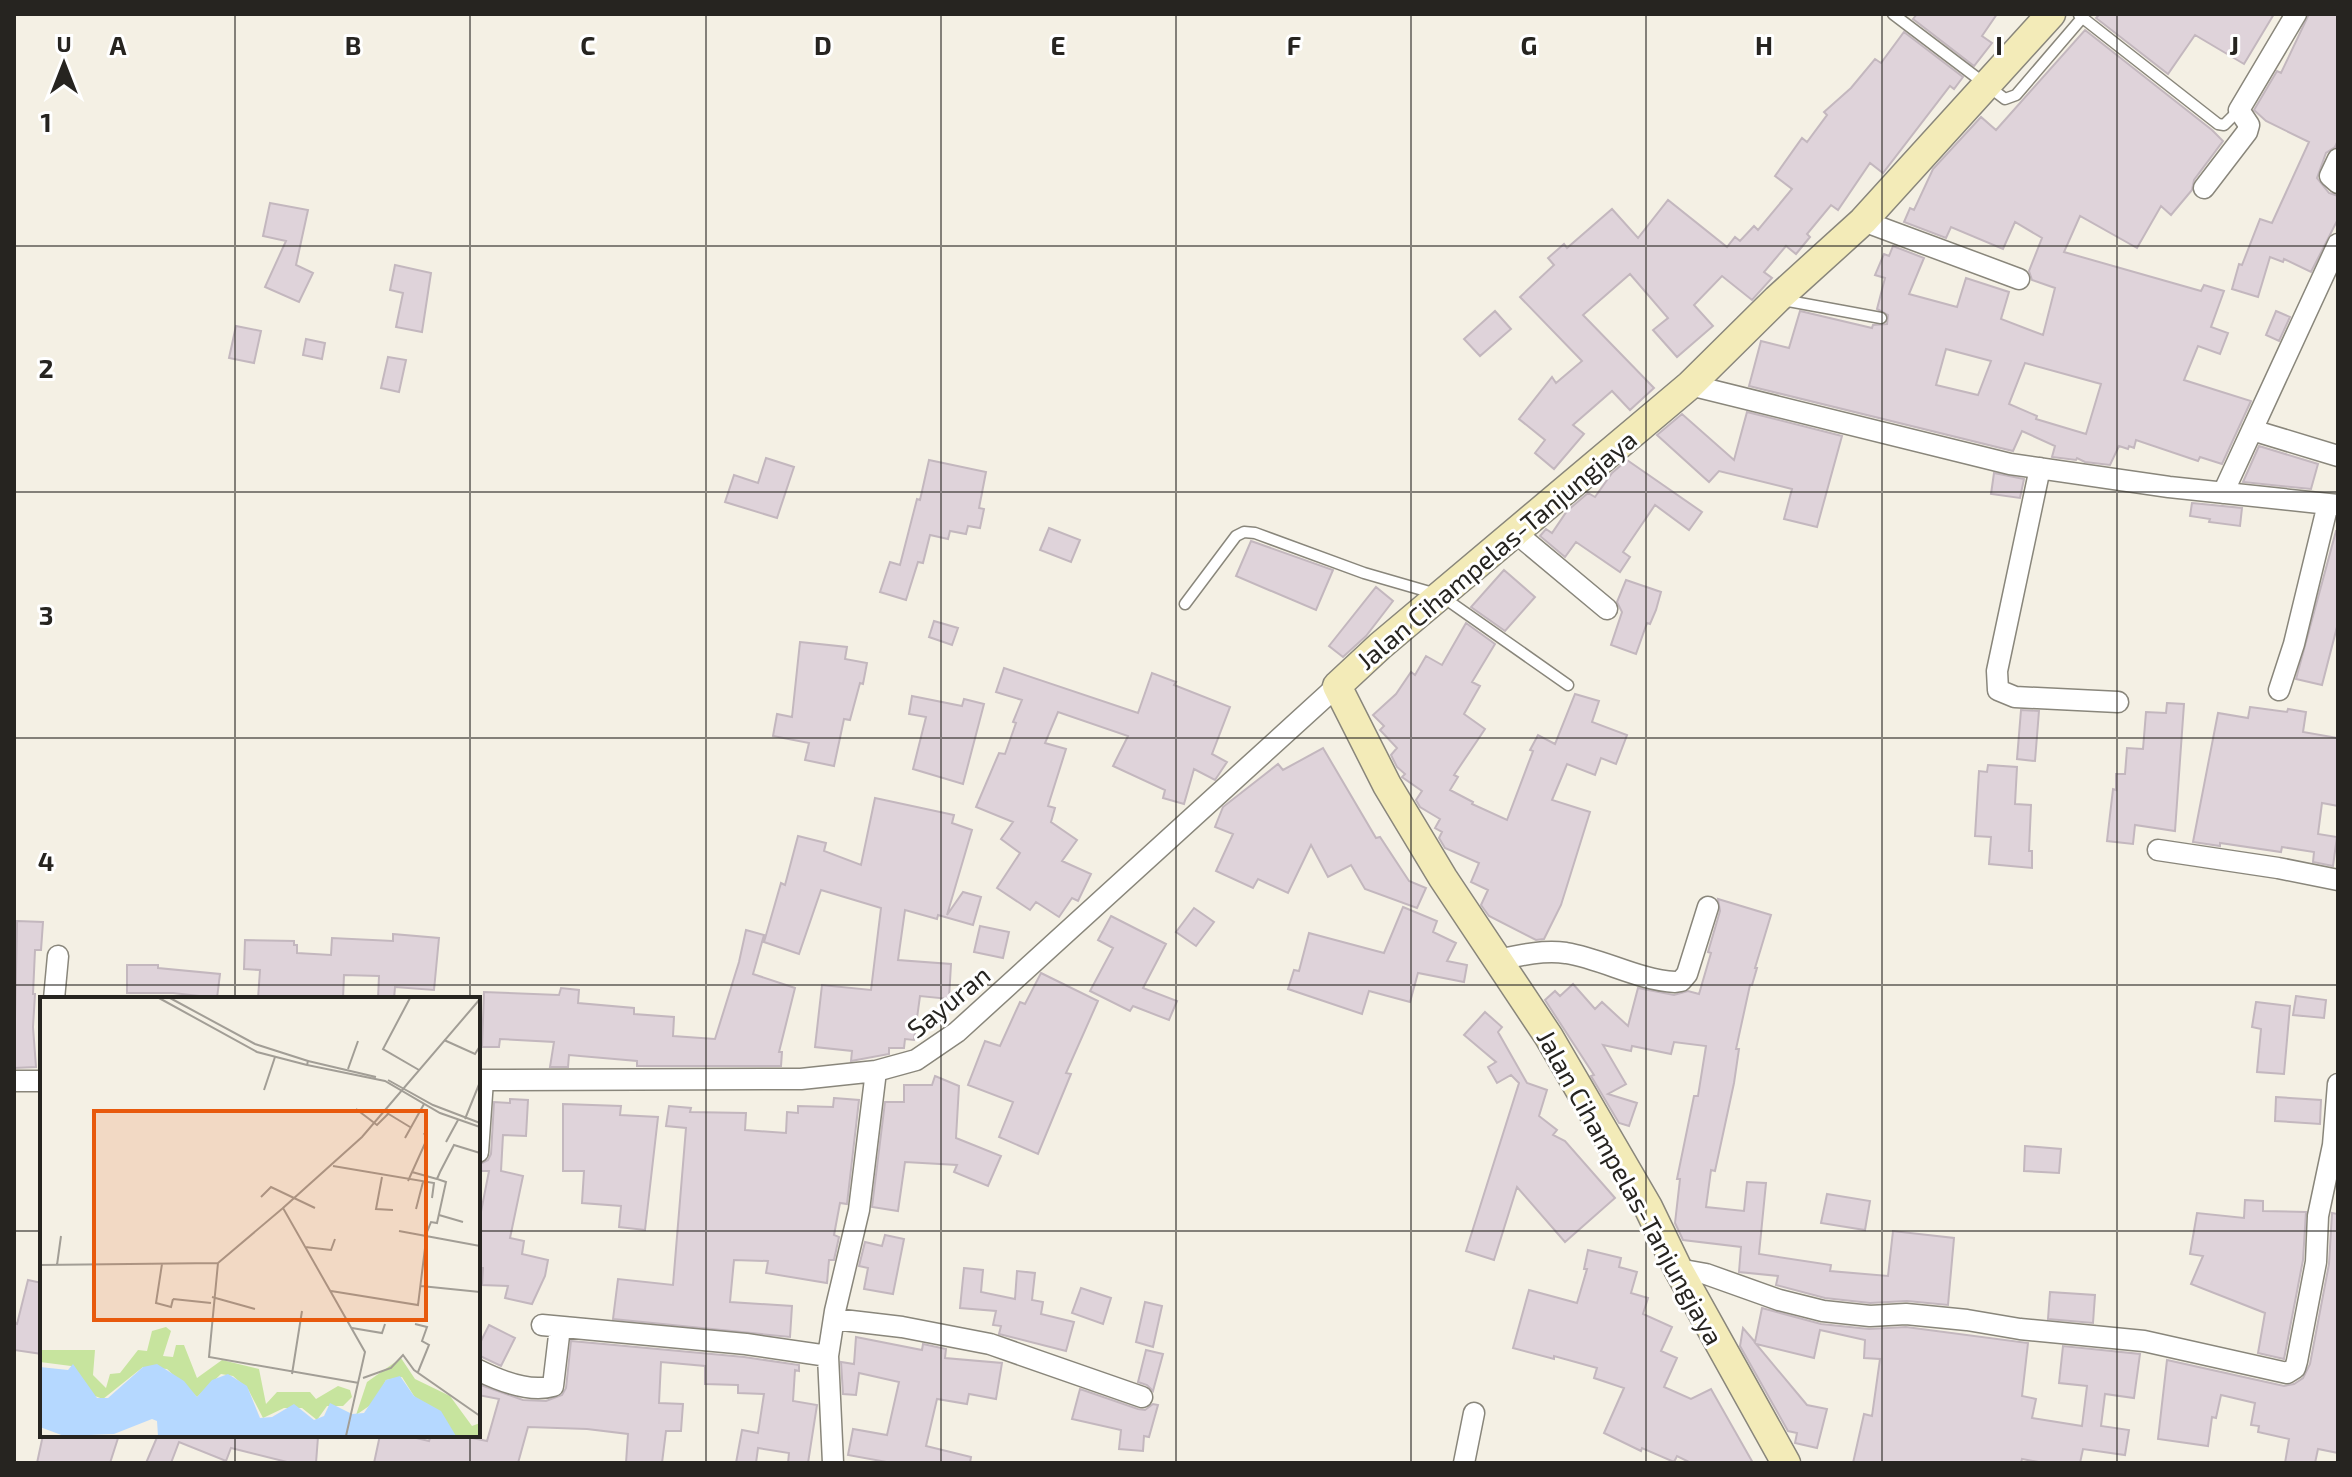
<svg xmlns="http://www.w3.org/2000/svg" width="2352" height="1477" viewBox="0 0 2352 1477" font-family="'Exo 2',sans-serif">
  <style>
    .building { fill: #dfd3da; stroke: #c3b7be; stroke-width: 2; fill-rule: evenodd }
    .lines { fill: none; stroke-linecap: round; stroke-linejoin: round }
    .service-casing { stroke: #89867b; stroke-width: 13 }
    .minor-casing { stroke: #89867b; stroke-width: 23 }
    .secondary-casing { stroke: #89867b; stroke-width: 31 }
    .service { stroke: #fff; stroke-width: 10 }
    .minor { stroke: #fff; stroke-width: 20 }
    .secondary { stroke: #f3ebb8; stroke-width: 28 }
    .grid { fill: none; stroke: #262420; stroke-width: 2; stroke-opacity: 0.55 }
    .labels { text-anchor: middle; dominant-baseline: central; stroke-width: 6; stroke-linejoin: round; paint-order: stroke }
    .street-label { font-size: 26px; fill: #262420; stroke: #fff }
    .inset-road { fill: none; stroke: #a29e96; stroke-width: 2 }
    .view { fill: #e8590c; fill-opacity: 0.15; stroke: #e8590c; stroke-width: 4 }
    .inset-edge { fill: none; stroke: #262420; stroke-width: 4 }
    .grid-label { font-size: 26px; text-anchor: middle; font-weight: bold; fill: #262420; stroke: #fff; stroke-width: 6; stroke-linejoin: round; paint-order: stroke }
  </style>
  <rect width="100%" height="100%" fill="#f4f0e4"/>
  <path class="building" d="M1917 14H1997L1982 36 1992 43 1974 66 1913 19Z
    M2100 14H2274L2244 64 2195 35 2168 74 2096 18Z
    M2309 14H2338V140L2335 147 2326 153 2317 178 2329 193 2338 196V219L2311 272 2284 259 2283 262 2270 257 2258 297 2232 289 2239 264 2242 265 2260 219 2272 223 2309 142 2266 121 2254 110 2277 71 2281 73Z
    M2085 30 2212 130 2223 141 2194 180 2192 190 2171 215 2161 206 2137 248 2080 216 2064 252 2201 291 2204 285 2224 291 2211 327 2228 333 2220 354 2198 346 2184 380 2251 401 2222 464 2200 457 2198 461 2136 440 2134 448 2129 446 2128 449 2119 446 2110 465 2085 462 2077 458 2076 460 2052 457 2055 446 2022 431 2013 451 1749 386 1761 341 1789 348 1800 311 1872 328 1873 325 1887 324 1888 315 1877 309 1885 278 1875 275 1884 254 1889 256 1893 246 1924 258 1909 294 1957 307 1966 278 2009 292 2001 319 2043 335 2055 288 2032 280 2029 271 2042 238 2015 222 2003 249 1951 227 1946 238 1904 222 1910 208 1914 210 1933 169 1981 117 1996 130ZM1946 349 1991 361 1978 395 1936 385ZM2025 363 2101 384 2086 434 2036 419 2037 416 2009 404Z
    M1904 32 1963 77 1954 89 1950 86 1883 173 1870 163 1838 210 1831 205 1807 234 1810 237 1796 254 1786 246 1764 272 1772 278 1752 300 1722 276 1694 305 1713 326 1677 357 1653 330 1668 318 1630 274 1583 315 1654 388 1630 410 1612 391 1573 425 1584 434 1554 469 1535 453 1545 440 1519 419 1552 377 1556 383 1582 361 1520 297 1554 265 1548 258 1564 244 1567 248 1612 209 1638 238 1668 200 1727 247 1735 237 1740 241 1754 226 1758 230 1792 189 1775 176 1802 138 1807 142 1827 115 1824 112 1851 88 1875 59 1881 63Z
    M270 203 308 210 296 265 313 273 299 302 265 287 286 241 263 236Z
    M395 265 431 273 422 332 396 327 403 293 390 290Z
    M1495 311 1511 329 1480 356 1464 339Z
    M2276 311 2290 317 2279 341 2266 335Z
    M236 326 261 331 254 363 229 358Z
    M306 339 325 343 322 359 303 355Z
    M388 357 406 360 399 392 381 388Z
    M1747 412 1842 436 1817 527 1784 519 1792 489 1719 471 1709 482 1657 435 1682 414 1734 460Z
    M2259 446 2318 464 2311 489 2243 482Z
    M766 458 794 467 777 518 725 502 734 475 758 483Z
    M929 460 986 472 979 508 984 509 980 528 968 526 966 534 950 531 948 539 930 535 923 563 918 562 906 600 880 592 890 562 900 565 917 499 920 500Z
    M1627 460 1702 512 1689 530 1655 505 1623 552 1630 557 1620 572 1576 542 1565 557 1540 536 1546 529 1552 533 1567 511 1588 493 1595 497 1612 473Z
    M1994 473 2024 479 2020 498 1991 494Z
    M2192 503 2242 508 2240 526 2209 522 2210 519 2190 516Z
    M1049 528 1080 540 1071 562 1040 550Z
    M2336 531H2338V623L2322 685 2296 679Z
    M1251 541 1333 570 1316 610 1236 576Z
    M1504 570 1535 597 1505 631 1471 607Z
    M1626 580 1661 592 1656 610 1650 624 1647 623 1636 654 1611 645 1622 612 1617 602Z
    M1376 587 1393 601 1366 636 1343 657 1329 646Z
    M934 621 958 628 952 645 929 637Z
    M1466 623 1495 644 1472 682 1480 686 1464 714 1485 729 1454 775 1458 777 1450 790 1473 802 1472 804 1507 820 1533 751 1530 750 1538 735 1555 744 1575 694 1599 701 1592 722 1627 735 1616 764 1601 758 1595 775 1567 764 1552 800 1590 812 1561 905 1544 939 1536 940 1489 916 1481 905 1488 890 1471 882 1479 863 1445 848 1439 838 1442 832 1435 828 1440 819 1420 807 1416 800 1422 791 1402 777 1405 774 1397 767 1391 755 1397 748 1380 730 1384 726 1373 715 1396 694 1411 672 1415 675 1426 656 1442 665Z
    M800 642 847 647 845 659 867 663 863 684 860 683 850 720 844 719 834 766 805 760 809 743 773 736 777 714 792 717Z
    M1004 668 1138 713 1152 673 1176 682 1174 685 1230 707 1212 754 1227 762 1215 780 1194 769 1184 804 1163 798 1165 790 1113 766 1128 736 1058 712 1045 743 1066 749 1048 806 1055 808 1051 822 1077 840 1062 861 1091 874 1078 901 1072 898 1059 917 1036 902 1030 910 997 888 1020 853 1001 839 1013 822 976 807 999 753 1005 754 1016 723 1013 722 1022 700 996 692Z
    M912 696 962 706 964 699 984 704 963 784 913 769 926 717 909 714Z
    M2167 703 2184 704 2175 831 2135 825 2133 844 2107 841 2113 789 2116 790V774H2125L2127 748 2143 749 2146 712 2166 713Z
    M2250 707 2287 712 2288 709 2306 712 2303 732 2338 738V806L2322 803 2318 834 2337 837 2333 866 2313 862 2314 852 2282 847 2281 852 2220 843V846L2193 842 2218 713 2248 718Z
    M2021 710 2039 711 2035 761 2017 759Z
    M1323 748 1376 838 1380 837 1409 881 1426 888 1417 908 1365 889 1351 865 1328 877 1311 845 1288 893 1258 879 1253 888 1216 871 1233 834 1215 827 1223 807 1278 764 1283 770Z
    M1988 765 2017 767 2015 804 2031 805 2029 851H2032V868L1989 864 1991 837 1975 836 1979 771 1987 772Z
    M875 798 954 815 952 823 972 830 947 915 963 892 981 897 973 925 938 915 937 919 905 910 898 960 951 964 949 999 920 996 914 1040 905 1039 904 1048H889V1054L851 1061 852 1051 815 1047 822 985 871 990 881 908 821 890 799 954 764 942 781 883 785 885 798 836 826 843 824 851 861 865Z
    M1718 899 1771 915 1755 968H1757L1752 985H1750L1736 1049H1739L1734 1083 1715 1171 1711 1170 1706 1207 1744 1211 1747 1182 1766 1183 1759 1254 1831 1265 1830 1271 1888 1276 1893 1231 1954 1238 1948 1305 1907 1301 1870 1303 1825 1298 1776 1285 1778 1276 1739 1272 1741 1247 1683 1240 1675 1223 1680 1179H1677L1694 1096H1698L1706 1046 1674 1042 1671 1054 1632 1046 1631 1051 1603 1045 1626 1084 1608 1094 1637 1103 1629 1126 1619 1123 1591 1076 1594 1075 1545 1000 1555 991 1560 996 1573 984 1595 1009 1602 1002 1628 1026 1638 988 1674 995 1688 991 1699 994 1711 953 1708 952 1720 911Z
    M1403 907 1437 921 1433 932 1456 943 1447 961 1467 965 1464 982 1418 973 1410 1002 1369 991 1362 1014 1288 989 1294 970 1299 971 1309 933 1384 953Z
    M1194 908 1214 922 1196 946 1176 932Z
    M1111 916 1166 944 1143 988 1177 1001 1169 1020 1133 1006 1130 1011 1090 991 1113 948 1098 940Z
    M17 921 43 922 41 950H35L33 994H35L33 1027 36 1067 14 1068Z
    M980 926 1009 932 1003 958 974 952Z
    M746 930 764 935 753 974 795 988 779 1052H782L781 1066H637V1061L569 1055 568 1067H550L554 1042 500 1039 499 1047H482L484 992 559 995 561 988 579 990 578 1003 634 1008V1014L674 1017 673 1036 715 1039 739 962Z
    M393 934 439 938 434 990 395 987 394 999H378L379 976 344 975 343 999H258L260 970 244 969 245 940 294 941V945H297V953L331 955 332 938 393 941Z
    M127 965H158V968L220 974 217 998 173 993H127Z
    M1041 973 1098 1001 1066 1073 1071 1074 1038 1154 999 1137 1013 1102 968 1085 985 1041 1000 1046 1020 1002 1025 1004Z
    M2296 996 2326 1000 2324 1018 2293 1015Z
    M2256 1002 2290 1006 2284 1074 2257 1072 2261 1029 2252 1027Z
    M1485 1012 1502 1027 1498 1032 1527 1083 1547 1090 1539 1116 1557 1130 1553 1135 1565 1141 1615 1198 1565 1242 1517 1187 1494 1260 1466 1251 1519 1083 1511 1075 1497 1083 1488 1067 1496 1062 1464 1035Z
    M935 1076 959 1086 956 1138 1001 1156 988 1186 954 1172 957 1165 905 1162 898 1211 872 1207 885 1102H904V1085H932Z
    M2276 1097 2321 1100 2320 1124 2275 1121Z
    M834 1098 859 1100 847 1204 840 1203 834 1235 839 1237 834 1260H829L827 1283 766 1273 768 1261 734 1260 730 1302 792 1306 790 1337 613 1319 618 1279 673 1285 686 1128 666 1126 669 1106 691 1108 690 1112 746 1113 745 1130 786 1133 787 1112 798 1113V1106L833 1107Z
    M510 1099 528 1100 526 1136 503 1135 501 1171 523 1176 510 1238 524 1241 522 1254 548 1260 545 1276 532 1304 505 1298 508 1286 482 1285 483 1268H478V1227L489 1171H478V1165L488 1160 491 1154 494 1102 510 1103Z
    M563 1104 621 1106 620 1115 658 1117 645 1230 619 1227 621 1206 582 1203 584 1171H563Z
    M2025 1146 2061 1149 2059 1173 2024 1171Z
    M1827 1194 1870 1201 1865 1230 1821 1223Z
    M2245 1200 2263 1201V1211L2306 1212 2303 1260 2284 1359 2258 1353 2265 1313 2191 1284 2203 1256 2190 1254 2197 1213 2244 1218Z
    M2332 1213 2338 1214V1453L2318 1449 2315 1463H2285L2289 1439 2258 1432 2259 1426 2251 1425 2255 1403 2221 1395 2216 1418 2212 1417 2208 1446 2158 1439 2167 1360 2284 1386 2294 1384 2303 1378 2310 1364 2329 1264Z
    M885 1235 904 1239 893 1294 864 1289 868 1268 859 1266 865 1242 882 1246Z
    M1588 1250 1621 1258 1619 1267 1637 1272 1631 1293 1648 1298 1643 1314 1672 1327 1661 1351 1677 1358 1664 1387 1691 1399 1711 1389 1753 1463H1691L1677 1456 1674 1462 1642 1448 1641 1451 1604 1433 1624 1388 1594 1378 1597 1368 1554 1356V1359L1513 1348 1529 1290 1577 1303 1587 1269H1584Z
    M964 1268 983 1270 981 1292 1015 1299 1017 1271 1035 1273 1032 1300 1043 1302 1041 1314 1074 1322 1066 1351 999 1334 1001 1326 993 1325 996 1311 960 1308Z
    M28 1280 42 1283V1354L14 1350V1323L17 1324Z
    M1081 1288 1111 1298 1103 1324 1072 1313Z
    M2050 1292 2095 1295 2093 1323 2048 1319Z
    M1145 1302 1162 1306 1153 1347 1136 1342Z
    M1762 1308 1821 1324 1869 1329 1906 1327 2028 1343 2022 1396 2036 1399 2032 1418 2082 1426 2087 1386 2059 1383 2063 1346 2140 1354 2134 1398 2105 1394 2101 1426 2129 1430 2125 1455 2083 1449 2080 1463H2044L2022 1459 2021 1463H1853L1864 1414 1872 1416 1880 1359 1864 1358 1865 1340 1820 1330 1814 1358 1756 1344 1807 1405 1827 1409 1817 1448 1795 1443 1797 1433 1788 1431 1740 1346 1743 1328 1755 1342Z
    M489 1325 515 1338 501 1366 478 1355V1347Z
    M856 1337 922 1350 923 1344 946 1349 945 1358 1002 1363 996 1399 969 1394 967 1404 937 1399 926 1446 971 1457 970 1463H892L848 1455 853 1429 887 1435 899 1382 859 1373 856 1395 843 1394 841 1362 854 1364Z
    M571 1341 744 1357 799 1365V1371L795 1370 793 1401 817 1405 808 1463H788L789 1453 758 1448 756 1463H736L742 1430 758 1433 764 1394 738 1393V1385L705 1384V1366L661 1362 659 1403 683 1404 681 1431H666L662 1463H626L628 1434 587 1429 528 1427 518 1463H374L380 1435H404L429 1441 431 1435H458L487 1441 499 1399 478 1395V1384L523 1400 546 1401 562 1395 566 1388Z
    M1146 1350 1163 1354 1153 1391 1147 1385 1138 1382Z
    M1080 1389 1138 1409 1145 1410 1153 1404 1158 1405 1149 1437 1144 1436 1143 1451 1119 1449 1121 1430 1072 1419Z
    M43 1435H119L110 1463H37Z
    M158 1435H300L318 1437 316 1463H291L231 1448 226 1461 179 1442 171 1463H146Z"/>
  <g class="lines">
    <defs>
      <path id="service" d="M1893 14 2005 99 2016 95 2082 18
        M2079 15 2218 124 2224 125 2239 110
        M1783 300 1881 318
        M1185 604 1236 536 1244 532 1255 533 1364 573 1440 595 1568 685"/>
      <path id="minor" d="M2338 159 2330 176 2338 183
        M2204 188 2247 132 2249 125 2239 110 2296 14
        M1863 221 2019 279
        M1690 385 2010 464 2169 487 2338 505
        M2252 430 2338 456
        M2040 468 1997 671 1998 690 2015 697 2118 702
        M2223 493 2338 244
        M1516 533 1607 609
        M2279 690 2294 644 2328 504
        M2158 850 2278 868 2338 880
        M1498 960C1521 955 1543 950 1566 953 1603 959 1638 980 1675 982L1681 981 1687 974 1708 907
        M54 999 58 956
        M478 1080 801 1079 876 1071 916 1060 957 1032 1337 686
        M14 1081H42
        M478 1152 483 1080
        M1678 1269 1706 1274 1779 1300 1823 1311 1870 1316 1906 1314 1967 1320 2020 1329 2144 1341 2287 1373 2295 1368 2297 1361 2316 1262 2318 1216 2333 1145 2338 1084
        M834 1319 902 1327 990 1344 1142 1397
        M542 1325 746 1344 828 1356
        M478 1370C498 1380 530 1393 553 1386L560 1327
        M833 1463 828 1356 835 1311 859 1210 876 1071
        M1464 1463 1474 1413"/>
      <path id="secondary" d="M1786 1463 1678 1269 1648 1207 1549 1037 1443 878 1387 785 1337 686 1380 646 1690 385 1777 299 1863 221 2051 14"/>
    </defs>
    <use href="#service" class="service-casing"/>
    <use href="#minor" class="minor-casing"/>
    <use href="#secondary" class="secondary-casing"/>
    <use href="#service" class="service"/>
    <use href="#minor" class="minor"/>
    <use href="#secondary" class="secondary"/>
  </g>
  <path class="grid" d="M235 14V999M470 14V999M706 14V1463M941 14V1463M1176 14V1463M1411 14V1463M1646 14V1463M1882 14V1463M2117 14V1463M14 246H2338M14 492H2338M14 738H2338M14 985H2338M14 1231H42M478 1231H2338M235 1435V1463M470 1435V1463"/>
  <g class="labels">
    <g class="street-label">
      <text transform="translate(1496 549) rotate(-40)">Jalan Cihampelas-Tanjungjaya</text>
      <text transform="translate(948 1001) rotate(-39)">Sayuran</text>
      <text transform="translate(1631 1187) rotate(61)">Jalan Cihampelas-Tanjungjaya</text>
    </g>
  </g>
  <g transform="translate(40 997)">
    <rect width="440" height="440" fill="#f4f0e4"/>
    <path d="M126 330 131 334 123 359 133 360 136 348H144L157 381 182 363 219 372 226 407 237 395H270L276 402 298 389 310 393 312 400 303 409H287L277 423 262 411H244L223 421 208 392 193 379 181 377 157 400 127 372 103 370 63 402 52 398 31 369 0 365V353H55L53 378 66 391 70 377 80 376 98 353 107 354 112 334ZM361 361 375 382 410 399 432 429 440 426V439H416L374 399 362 380 346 383 335 405 316 418 327 385Z" fill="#c7e49e"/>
    <path d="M33 367 57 401H68L103 370 117 367 144 384 157 400 172 383 188 377 207 389 220 421 232 420 254 407 274 423 284 419 290 406 312 417 324 416 346 383 360 379 374 399 401 414 416 439H118L117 424 112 422 74 437 24 439 0 430V370L28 373Z" fill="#b5d8ff"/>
    <path class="inset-road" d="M119 1 217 55 267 68M130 1 215 47 268 64 267 68 345 84 400 116 440 130M370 1 343 52 379 73M404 43 435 57 440 49M268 64 336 80M308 72 318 44M348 83 393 108 440 126M224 93 235 60M316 112 337 128 348 117M347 116 370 130M425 122 440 85M365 141 384 107M406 145 418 123M293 169 394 186 392 201M372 175 397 182M342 180 336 212 353 213M368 184 387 142 384 136M221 200 231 190 275 211M376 212 383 185M399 218 423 225M359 234 440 249M265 250 291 253 295 242M178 266 169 360 319 386M122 267 116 306 131 310 133 302M0 268 178 266 243 211M17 268 21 239M381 289 440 295M291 294 378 308 387 235 391 225 397 226 406 185 397 182 400 175 414 148 440 156M172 300 215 312M133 302 171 306M375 327 387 330 382 344 389 348 378 375M312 331 342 336 345 327M252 377 262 314M323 381 351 371 363 358 374 373 440 419M306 439 325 355 243 211 322 140 440 2"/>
    <path class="view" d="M54 114H386V323H54Z"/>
    <rect width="440" height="440" class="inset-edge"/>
  </g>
  <g class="grid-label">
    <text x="118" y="55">A</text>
    <text x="353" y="55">B</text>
    <text x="588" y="55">C</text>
    <text x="823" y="55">D</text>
    <text x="1058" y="55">E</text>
    <text x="1294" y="55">F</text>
    <text x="1529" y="55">G</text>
    <text x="1764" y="55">H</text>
    <text x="1999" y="55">I</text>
    <text x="2234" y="55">J</text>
    <text x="46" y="132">1</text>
    <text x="46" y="378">2</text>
    <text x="46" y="625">3</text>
    <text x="46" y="871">4</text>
  </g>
  <rect width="2352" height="1477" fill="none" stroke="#262420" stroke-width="32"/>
  <g transform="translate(64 64)" stroke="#ffffff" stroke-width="6" paint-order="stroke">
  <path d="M0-6L14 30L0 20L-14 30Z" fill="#262420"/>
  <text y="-12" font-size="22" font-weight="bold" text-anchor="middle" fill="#262420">U</text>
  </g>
</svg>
